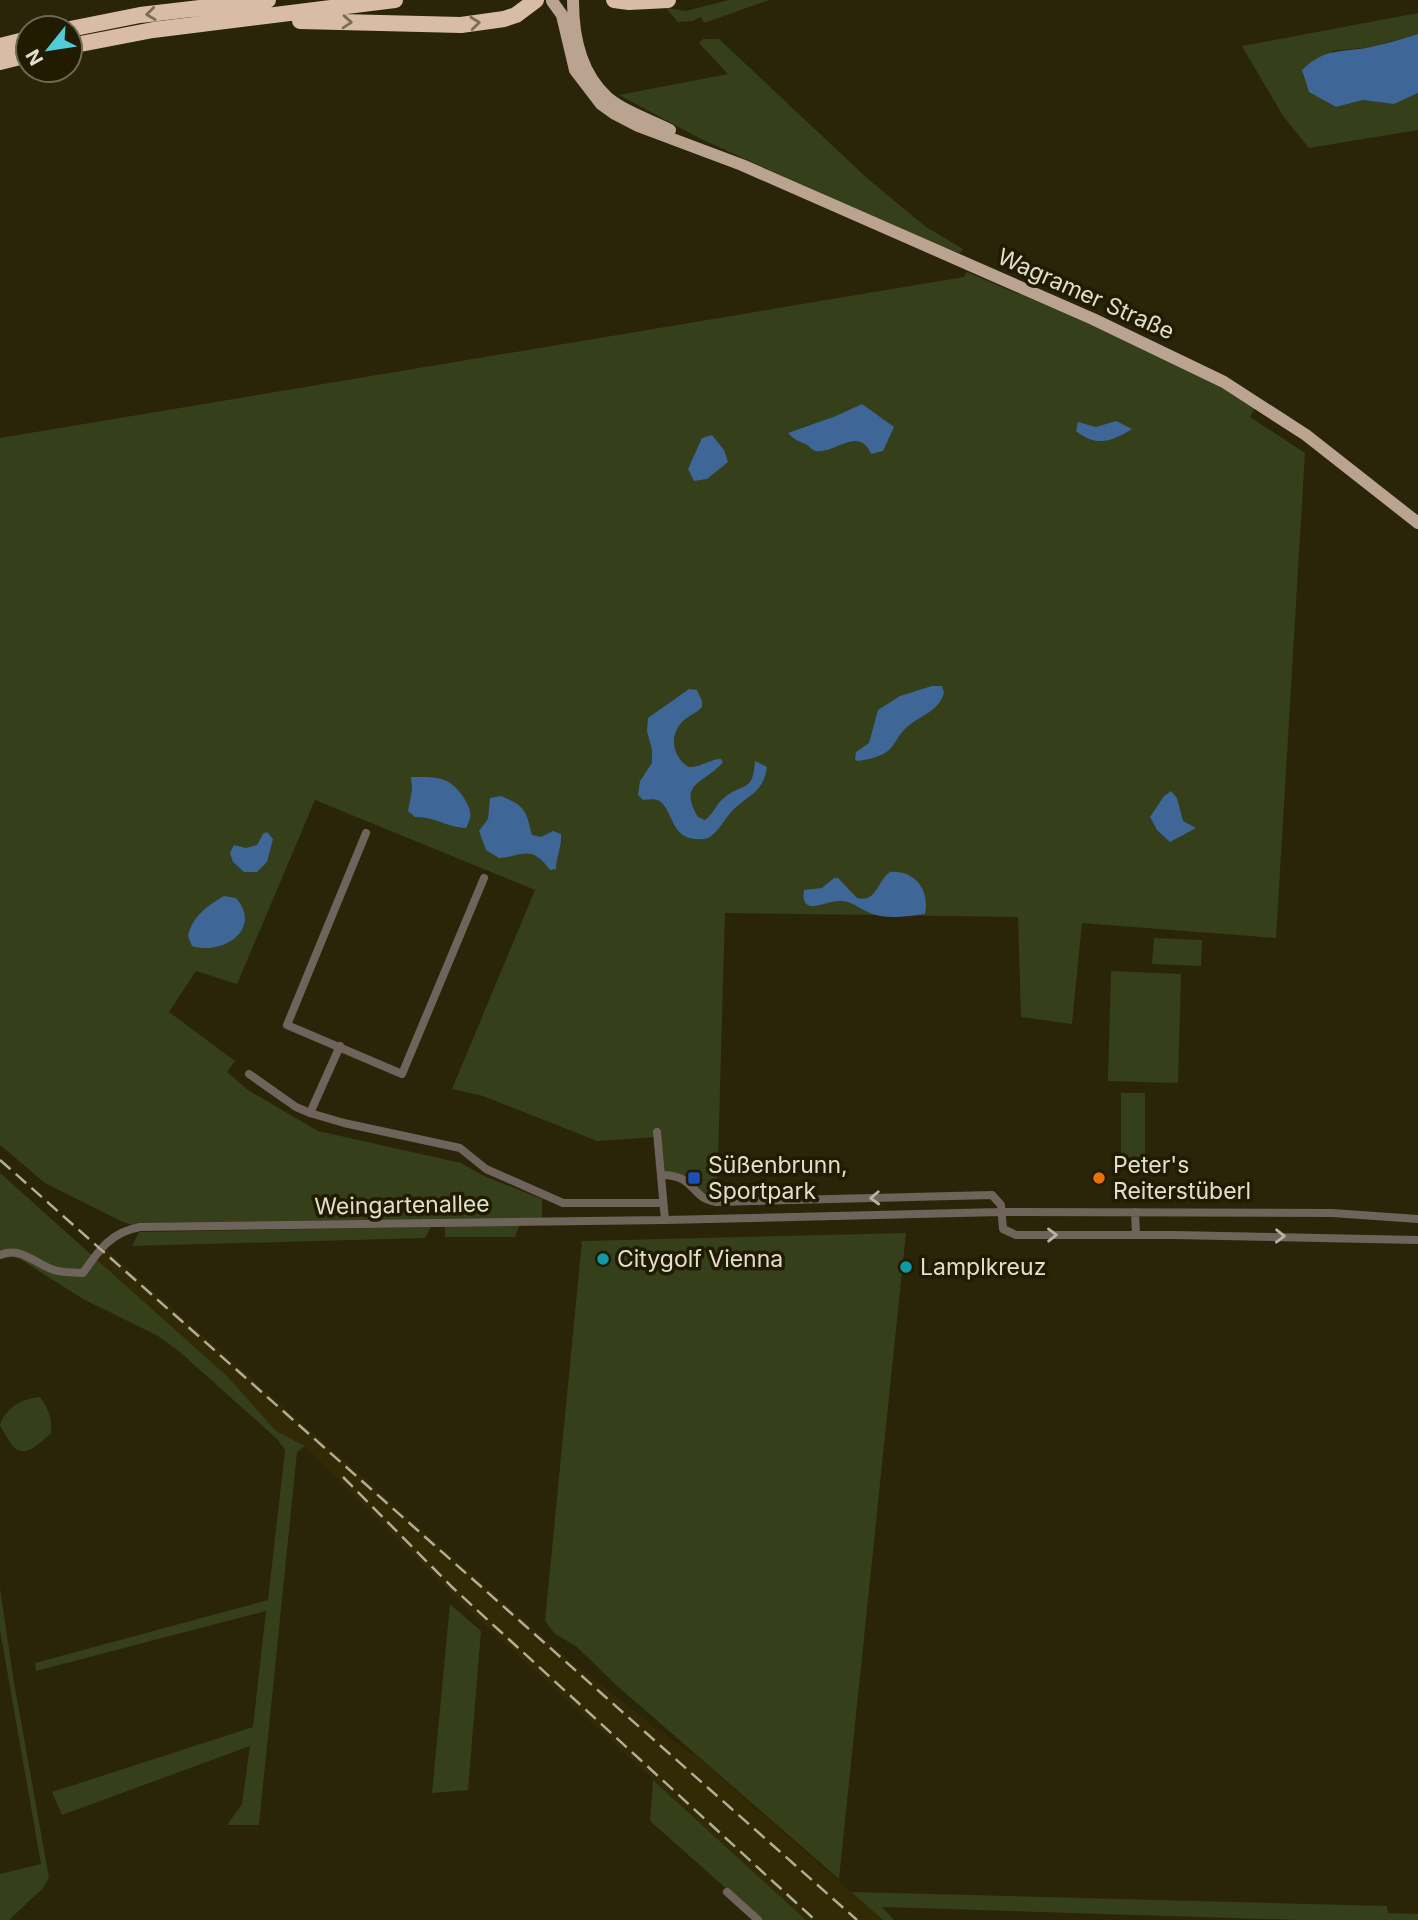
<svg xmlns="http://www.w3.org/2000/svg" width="1418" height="1920" viewBox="0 0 1418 1920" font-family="Inter,sans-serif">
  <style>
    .built { fill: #312a05 }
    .green { fill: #353f1a }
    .water { fill: #3e6697 }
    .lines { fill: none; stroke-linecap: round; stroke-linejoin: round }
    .street { stroke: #6f645b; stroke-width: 8 }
    .primary { stroke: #baa391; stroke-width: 12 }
    .highway { stroke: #d8bca6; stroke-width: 16 }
    .rail { stroke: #b0ad99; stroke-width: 2.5; stroke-dasharray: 14 7; stroke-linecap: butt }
    .oneway { stroke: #7c6c54 }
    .oneway2 { stroke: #b9b3a6 }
    .transit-dot { fill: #1a4fb4; stroke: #201b01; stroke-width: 2.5 }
    .food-dot { fill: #e8710a; stroke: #201b01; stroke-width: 2.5 }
    .culture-dot { fill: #0f9aa8; stroke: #201b01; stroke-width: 2.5 }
    .labels { text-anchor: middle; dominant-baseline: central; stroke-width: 7; stroke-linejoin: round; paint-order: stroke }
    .street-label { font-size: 23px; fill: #e1dece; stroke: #201b01 }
    .poi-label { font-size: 23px; fill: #e1dece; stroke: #201b01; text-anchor: start }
  </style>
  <rect width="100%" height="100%" fill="#2a2508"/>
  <path class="built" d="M107 1250 568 1659 652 1725 699 1758 883 1920H806L459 1601 305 1446 276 1431 227 1376 98 1260Z"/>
  <path class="green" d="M729 0H769L704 23 701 17 693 21 678 22 666 8 686 11Z
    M1418 13V34L1372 47 1332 51 1336 107 1363 100 1394 103 1418 93V130L1309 148 1283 116 1242 46Z
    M703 39H719L868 179 926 227 963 249 960 253 931 243 701 139 619 95 728 74 699 43Z
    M967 272 1018 294 1020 292 1181 365 1256 406 1250 417 1305 453 1276 938 1082 923 1072 1024 1021 1017 1018 917 725 913 717 1193 716 1202 707 1200 689 1182 662 1175 657 1137 597 1141 483 1096 452 1089 535 890 315 800 237 984 196 971 169 1012 235 1061 227 1072 248 1090 318 1131 461 1163 484 1176 542 1199V1222L140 1227 123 1222 45 1183 0 1145V438L964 277Z
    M1154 938 1202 940 1201 966 1152 964Z
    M1111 971 1181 974 1178 1083 1108 1081Z
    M1121 1093H1145V1165H1121Z
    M0 1173 227 1376 276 1431 305 1446 297 1452 259 1825H227L242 1804 250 1746 62 1815 52 1792 253 1727 266 1611 36 1671 35 1663 268 1600 285 1450 277 1439 180 1352 158 1336 83 1299 20 1259 13 1257 0 1259Z
    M445 1226H519L515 1237H445Z
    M431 1227 425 1238 132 1246 139 1232Z
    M906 1233 839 1879 615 1684 576 1646 555 1634 545 1621 582 1241Z
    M40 1397C49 1410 52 1418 51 1433 23 1459 17 1458 0 1425 6 1407 22 1399 40 1397Z
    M0 1588 13 1677 49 1878 43 1888 9 1920H0V1874L41 1864 0 1630Z
    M450 1604 481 1631 468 1790 432 1793Z
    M653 1780 806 1920H762L650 1821Z
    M851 1892 1387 1906 1388 1913 1418 1914V1920H1300L882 1907 894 1920H883Z"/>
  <path class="water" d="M1418 34V93L1394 104 1363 100 1336 107 1309 92 1302 70C1328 45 1344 54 1375 46 1389 43 1404 38 1418 34Z
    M862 404 894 427 883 451 871 454C859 425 835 454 816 451 812 450 811 448 807 445 799 441 794 440 788 433L836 416Z
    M1116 421 1132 429C1111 442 1096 447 1076 431L1078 422 1096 427Z
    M712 435 724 450 728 462 707 479 694 481 688 469 702 438Z
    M932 686H942L944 693C938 713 919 715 905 729 898 735 895 745 888 751 880 757 867 760 857 761L855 759 856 752 869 743 878 710 900 696Z
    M689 689 697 690 702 701V707C697 713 689 715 683 721 668 736 673 756 688 767 701 768 709 759 721 759L723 762C705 784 677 782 698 817L705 820C715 812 716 804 724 798 742 782 753 794 755 761L767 767C763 792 752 793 735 808 726 816 720 830 710 837 705 840 700 839 694 839 673 836 674 818 663 804 658 798 650 799 643 800L638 795 640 781 652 763V750L647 731 648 718Z
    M411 777C436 777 449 775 464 798 471 810 473 815 466 828 448 828 434 816 415 817L408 811 412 790Z
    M1171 791 1177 798 1183 821 1196 828 1170 842 1157 830 1150 817 1164 796Z
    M501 796C526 806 526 811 532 835L541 837 553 831 561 834C562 847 556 857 556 869L550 870C531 844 524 856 499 858L486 850 479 831 488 819 490 798Z
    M267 832 273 839 267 862 257 872H244L233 862 230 853 234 845 246 848 257 845 263 834Z
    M890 872C915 870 930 890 925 914 909 916 885 920 870 913 860 909 852 901 840 901 832 900 814 909 808 905 803 902 803 896 804 890L822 888 834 878H838L857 898C877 903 877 881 890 872Z
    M224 896 236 898C263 929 223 956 192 946L188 936C192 917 208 905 224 896Z"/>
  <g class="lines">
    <path class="street" d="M366 833 287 1025 402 1074 484 878
      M249 1074 296 1107 310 1113 344 1123 460 1148 486 1169 563 1203H663
      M310 1113 340 1046
      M657 1132 665 1220
      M662 1175C696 1175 690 1198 716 1202L992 1195 1001 1205 1003 1229 1016 1235H1174L1418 1240
      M1135 1212 1136 1234
      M0 1255C21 1246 35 1264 54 1270 62 1273 73 1272 83 1273 99 1250 111 1232 140 1227L665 1220 1001 1212 1332 1213 1418 1219
      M727 1892 758 1920"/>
    <path class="primary" d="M552 1 562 15 575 70 601 104 615 114 638 126 742 165 1093 319 1224 382 1306 435 1418 523
      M573 1C573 36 580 72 607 97 625 112 650 120 670 130"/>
    <path class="highway" d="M614 0 629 2 668 0
      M300 21 461 25 504 19 516 15 536 0
      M70 29 140 15 268 0
      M0 46 28 39
      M70 46 153 30 395 0
      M0 62 28 55"/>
    <path class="rail" d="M0 1160 857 1920
      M343 1477 453 1588 815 1920"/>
  </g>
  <defs><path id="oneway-chevron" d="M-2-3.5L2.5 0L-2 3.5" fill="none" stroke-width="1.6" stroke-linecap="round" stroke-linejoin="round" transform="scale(1.75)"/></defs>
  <g class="oneway">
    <use href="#oneway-chevron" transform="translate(151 14) rotate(173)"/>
    <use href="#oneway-chevron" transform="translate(347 22) rotate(4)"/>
    <use href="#oneway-chevron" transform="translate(475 23) rotate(-6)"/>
  </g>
  <g class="oneway2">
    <use href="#oneway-chevron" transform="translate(875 1198) rotate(178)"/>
    <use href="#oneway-chevron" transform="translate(1052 1235) rotate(-1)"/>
    <use href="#oneway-chevron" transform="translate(1280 1236) rotate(1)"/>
  </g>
  <rect class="transit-dot" x="687" y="1171" width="14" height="14" rx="3.5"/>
  <circle class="food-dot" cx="1099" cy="1178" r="7"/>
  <g class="culture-dot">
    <circle cx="603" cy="1259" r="7"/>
    <circle cx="906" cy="1267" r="7"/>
  </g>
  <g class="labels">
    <g class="street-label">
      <text transform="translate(1086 294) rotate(24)">Wagramer Straße</text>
      <text transform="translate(402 1205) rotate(-1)">Weingartenallee</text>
    </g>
    <g class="poi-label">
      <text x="708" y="1165">Süßenbrunn,<tspan x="708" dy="26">Sportpark</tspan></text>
      <text x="1113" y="1165">Peter's<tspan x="1113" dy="26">Reiterstüberl</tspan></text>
      <text x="617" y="1259">Citygolf Vienna</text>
      <text x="920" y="1267">Lamplkreuz</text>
    </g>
  </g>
  <g transform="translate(49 49) rotate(240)"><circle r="33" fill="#201b01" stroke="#6d6953" stroke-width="2"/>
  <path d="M0-5L12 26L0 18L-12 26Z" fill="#52cbd7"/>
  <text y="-10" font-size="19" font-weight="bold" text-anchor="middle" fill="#e1dece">N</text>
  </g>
</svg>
